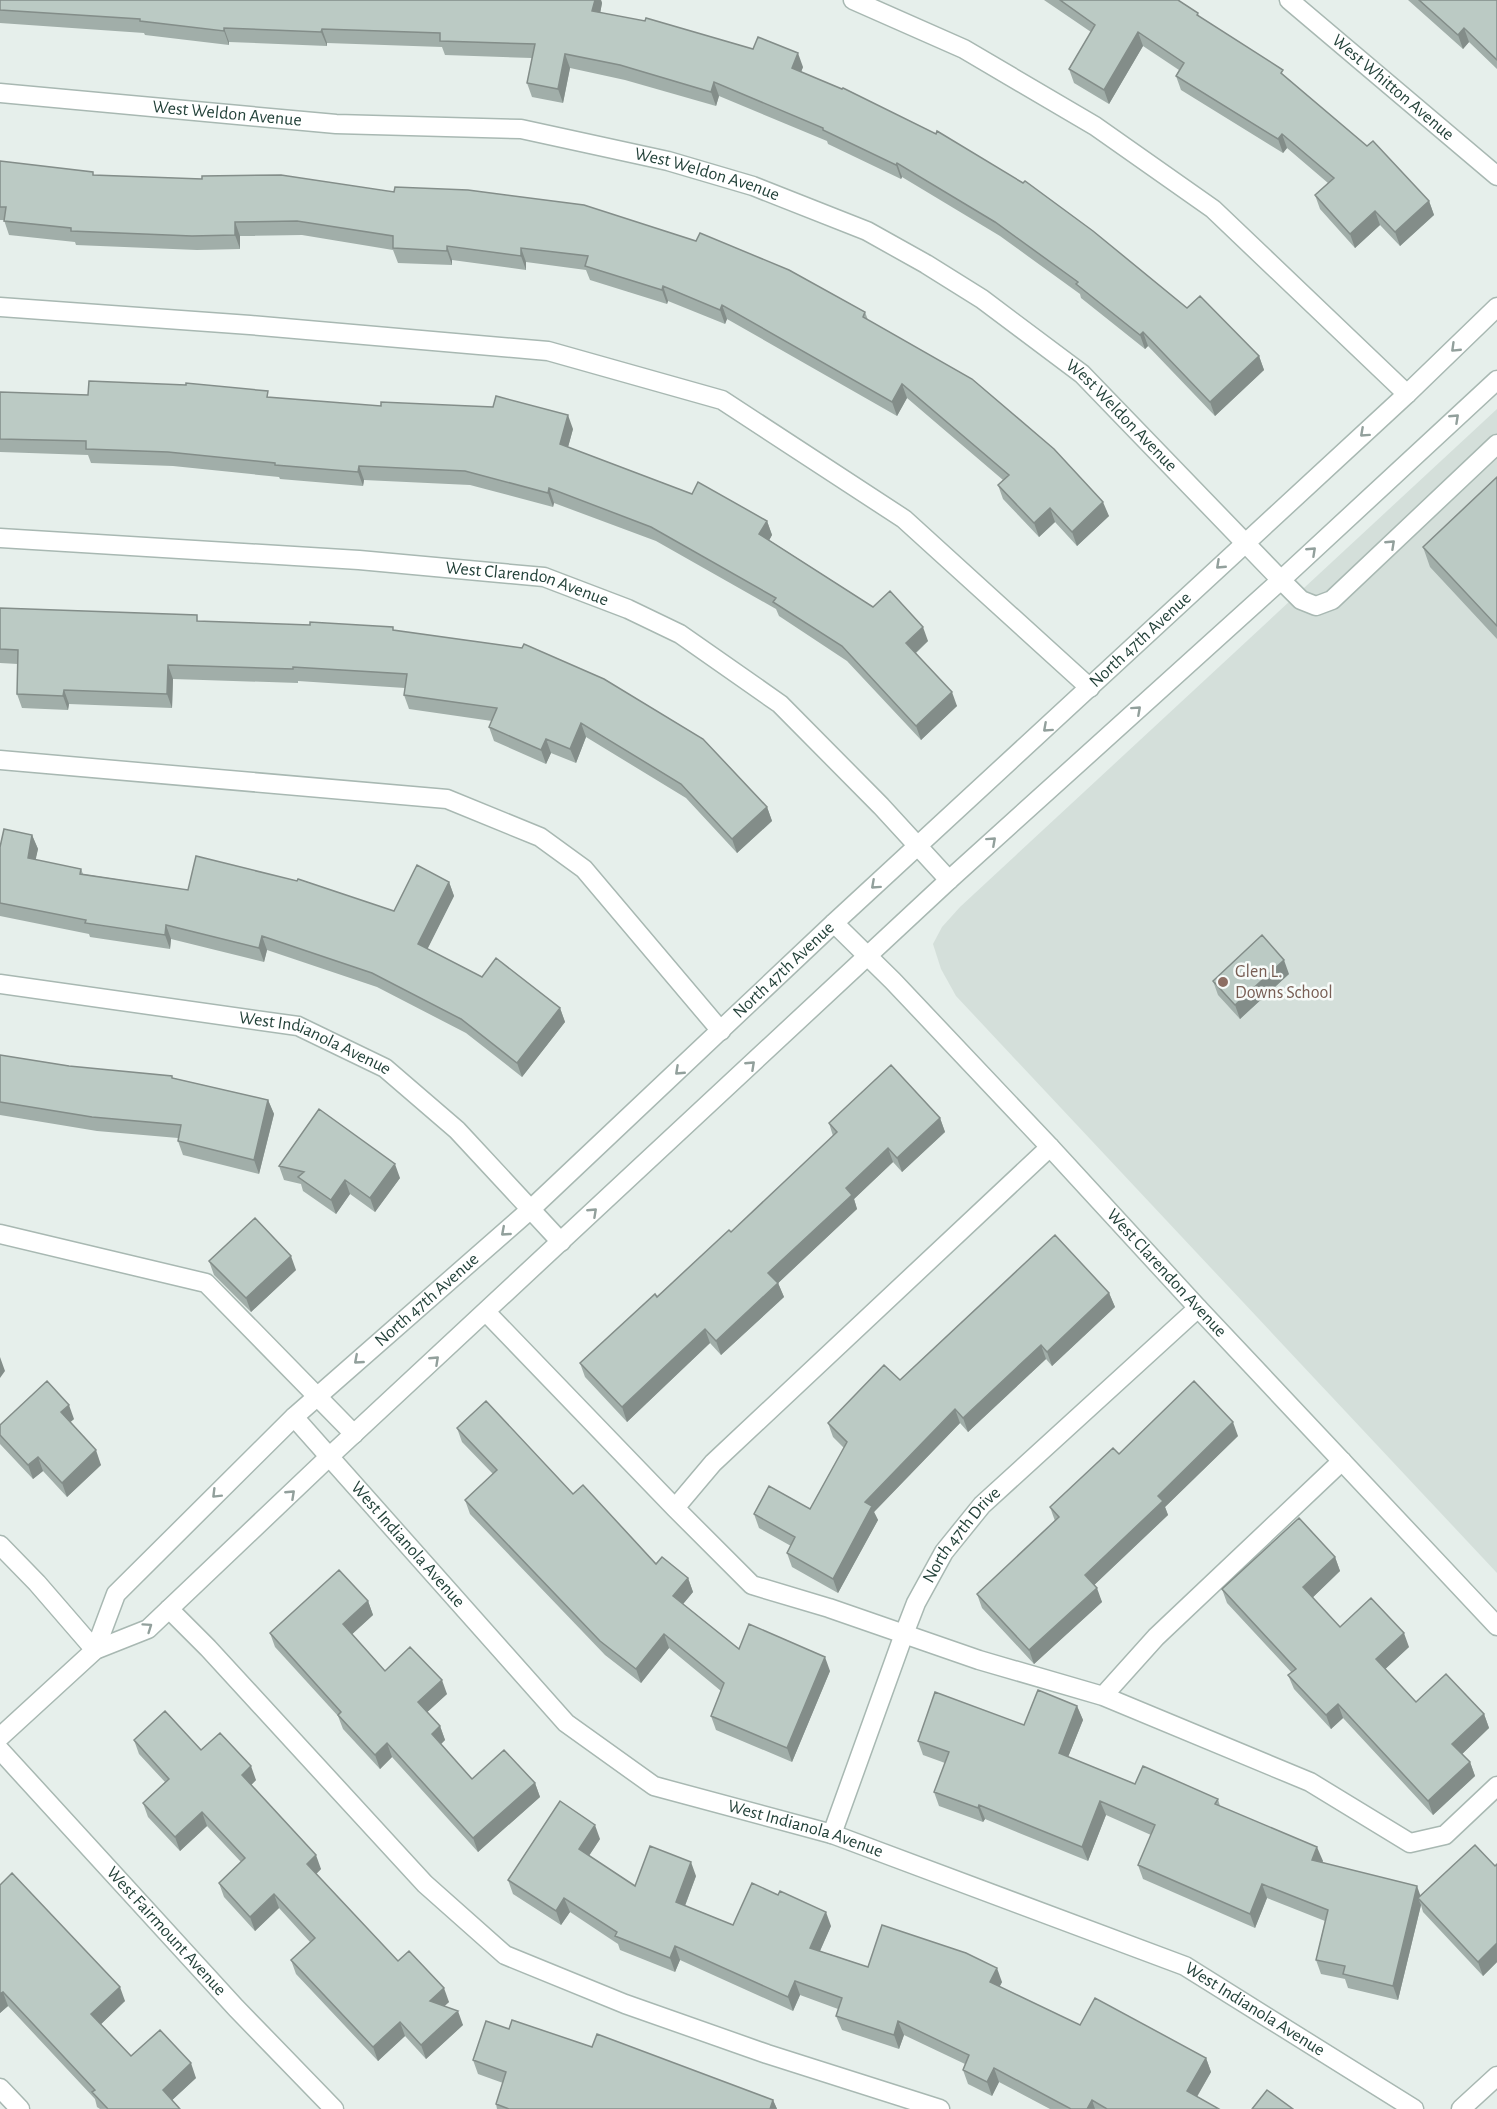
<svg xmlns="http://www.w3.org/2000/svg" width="1497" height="2109" viewBox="0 0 1497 2109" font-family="'Alegreya Sans',sans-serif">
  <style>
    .built { fill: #d4dfda }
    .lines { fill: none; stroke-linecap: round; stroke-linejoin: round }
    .service-casing { stroke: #a8b8b2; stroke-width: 21 }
    .minor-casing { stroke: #a8b8b2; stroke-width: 21 }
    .tertiary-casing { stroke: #a8b8b2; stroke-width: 21 }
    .service { stroke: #fff; stroke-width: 18 }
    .minor { stroke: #fff; stroke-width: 18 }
    .tertiary { stroke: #fff; stroke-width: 18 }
    .wall { fill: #a1aea9 }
    .shaded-wall { fill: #838d89 }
    .building { fill: #bbcac4; stroke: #838d89; stroke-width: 1.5 }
    .oneway { stroke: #92a09c }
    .education-dot { fill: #8d6e63; stroke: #f7fbf9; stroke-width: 2 }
    .labels { text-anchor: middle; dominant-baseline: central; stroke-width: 5; stroke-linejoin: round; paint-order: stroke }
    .street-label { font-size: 18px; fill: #24423a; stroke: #f7fbf9 }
    .education-label { font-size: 18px; fill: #785e54; stroke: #f7fbf9; text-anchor: start }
  </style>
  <rect width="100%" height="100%" fill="#e6efeb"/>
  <path class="built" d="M1497 409V1573L956 996 941 969 933 944 942 927 960 907Z"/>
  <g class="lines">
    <defs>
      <path id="service" d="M853 0 964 49 1095 126 1213 209 1407 394
        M0 307 250 325 548 351 722 400 904 519 1090 688
        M1281 580 1301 600 1316 606 1332 600 1497 444
        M0 760 447 799 540 837 584 869 721 1031
        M0 1234 206 1283 354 1434
        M486 1312 675 1508 752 1585 829 1608 979 1660 1103 1696 1310 1782 1410 1843 1445 1835 1497 1786
        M675 1508 713 1463 1050 1147
        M169 1609 208 1648 425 1884 505 1955 625 2004 767 2054 940 2109
        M1103 1696 1156 1637 1342 1461
        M0 2088 20 2109"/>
      <g id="minor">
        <path id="s1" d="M1289 0 1497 176"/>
        <path id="s2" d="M0 93 336 124 521 129 668 161 753 186 867 231 926 264 982 299 1082 374 1281 580"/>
        <path id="s3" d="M0 538 359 560 544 577 628 609 680 634 780 704 881 806 949 880"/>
        <path id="s4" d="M834 923 893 981 1050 1147 1198 1308 1497 1626"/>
        <path id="s5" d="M0 984 298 1026 385 1068 457 1130 561 1242"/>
        <path id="s6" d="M294 1417 566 1723 654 1786 832 1834 1185 1966 1414 2109"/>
        <path d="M0 1545 37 1583 95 1650"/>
        <path id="s7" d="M0 1750 236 2008 334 2109"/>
        <path id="s8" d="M832 1834 904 1634 916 1603 944 1552 982 1505 1198 1308"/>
        <path d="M1461 2109 1497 2076"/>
      </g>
      <g id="tertiary">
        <path id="s9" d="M95 1650 116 1594 294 1417 531 1209 834 923 1407 394 1497 307"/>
        <path d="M0 1737 95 1650 148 1629 330 1456 949 880 1281 580 1497 380"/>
      </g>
    </defs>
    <use href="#service" class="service-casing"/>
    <use href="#minor" class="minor-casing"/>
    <use href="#tertiary" class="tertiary-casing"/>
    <use href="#service" class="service"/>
    <use href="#minor" class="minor"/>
    <use href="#tertiary" class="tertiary"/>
  </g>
  <path class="wall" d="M0 0H601L602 3 600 13 803 67 801 72 1187 308 1259 356 1264 370 1215 416 1148 346 1145 349 1081 298 1080 294 1000 236 902 177 901 179 828 144 827 141 719 96 716 106 625 80 570 68 563 103 532 97 527 83 532 58 445 55 442 47 327 43V46L229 42V45L145 35 144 33 0 23Z
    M1044 0H1178L1198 13 1199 16 1286 77 1429 201 1434 215 1400 246 1380 225 1355 248 1320 209 1315 195 1328 183 1287 148 1283 153 1181 90 1176 76 1179 70 1143 46 1109 104 1074 83 1069 69 1091 32Z
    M1408 0H1497V69L1469 42 1463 49Z
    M0 161 94 175 202 179 865 312 868 320 1109 516 1077 546 1055 522 1039 537 1003 499 998 485 1003 480 907 398 897 416 727 319 725 324 668 301 667 304 590 280 586 270 526 262V270L452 260V265L398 263 393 250 302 235 240 236V249L197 250 76 245 75 242 9 235 4 220H0Z
    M0 392 88 395 270 397 573 429 568 447 692 494 767 521 772 535 769 540 873 607 928 641 916 653 957 706 921 740 847 661 779 616 776 609 656 541 554 503 553 507 470 485 364 480 363 486 280 479 279 477 173 466 91 463 88 455 0 452Z
    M1497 477V639L1430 567 1423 547Z
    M0 608 200 621 394 630 767 807 772 821 737 853 686 798 586 737 576 763 551 753 546 764 494 741 489 727 492 721 409 709 404 695 405 688 298 681V683L173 679 172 708 69 704 68 710 22 708 17 694 18 664 0 663Z
    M32 835 38 849 35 860 81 869 83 874 188 890 394 911 449 882 454 896 427 949 482 977 560 1008 565 1022 522 1077 466 1033 377 987 267 950 264 962 171 939 170 949 90 937 89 934 0 916V847Z
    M1289 974 1240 1019 1218 995 1213 981Z
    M0 1055 69 1066 173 1078 268 1100 274 1114 259 1174 183 1155 178 1141V1138L97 1131 0 1115Z
    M940 1118 945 1132 902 1172 893 1162 854 1199 857 1209 778 1283 784 1297 721 1355 710 1343 627 1422 585 1377 580 1363 731 1232 833 1136 829 1123Z
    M279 1166 400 1178 375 1212 350 1194 336 1214 303 1191 301 1184 284 1180Z
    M209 1261 296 1270 251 1312 214 1275Z
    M1109 1293 1115 1307 1052 1366 1046 1359 968 1432 960 1423 874 1512 878 1520 838 1593 792 1567 787 1553 791 1546 759 1528 754 1514 810 1509 844 1448 833 1437 828 1423Z
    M74 1419 70 1422 101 1465 67 1497 43 1471 33 1479 0 1444V1425Z
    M457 1428 573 1494 656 1564 688 1578 693 1592 683 1604 739 1649 830 1671 792 1762 716 1730 711 1716 721 1691 669 1648 641 1683 605 1655 470 1514 465 1500 493 1474 462 1442Z
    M1238 1436 1165 1507 1168 1515 1094 1585 1102 1602 1034 1664 982 1608 977 1594 1055 1521 1050 1507 1119 1454Z
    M1335 1557 1340 1571 1312 1598 1340 1627 1409 1647 1385 1669 1416 1702 1484 1714 1489 1728 1462 1754 1470 1762 1475 1776 1433 1815 1343 1718 1331 1729 1294 1689 1288 1675 1292 1673 1227 1603 1222 1589Z
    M368 1601 373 1615 352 1634 385 1671 447 1694 427 1712 440 1726 445 1740 441 1744 472 1779 535 1783 540 1797 478 1852 392 1757 380 1769 343 1729 338 1716 275 1647 270 1633Z
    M1077 1706 1083 1720 1068 1757 1135 1784 1218 1799 1220 1806 1323 1861 1322 1862 1421 1896 1495 1866 1497 1864V1962L1483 1976 1423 1912 1421 1905 1398 2000 1348 1988 1345 1979 1321 1974 1316 1960 1325 1921 1267 1898 1255 1928 1143 1879 1138 1865 1151 1835 1106 1815 1088 1861 985 1819 983 1822 939 1806 934 1792 945 1763 923 1755 918 1741 1024 1725Z
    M134 1740 201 1750 256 1780 251 1785 321 1869 316 1874 398 1961 449 2002 444 2006 463 2025 426 2059 405 2036 378 2061 296 1974 291 1960 310 1942 279 1908 255 1931 224 1897 219 1883 241 1862 207 1826 180 1851 148 1817 143 1803 165 1782 139 1754Z
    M600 1839 589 1856 635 1886 696 1876 685 1906 733 1925 831 1926 820 1951 868 1967 1002 1982 999 1987 1080 2025 1206 2058 1211 2072 1197 2097 1219 2109H1050L999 2082 992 2096 968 2084 963 2070 965 2064 904 2035 899 2049 842 2030 836 2016 838 2009 800 1995 793 2011 680 1960 675 1972 620 1950 618 1944 570 1912 561 1925 513 1894 508 1880Z
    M0 1885 125 2001 101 2024 131 2056 196 2078 172 2100 180 2109H100L97 2107 95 2099 8 2006 0 2013Z
    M509 2029 592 2047 773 2100 777 2109H497L496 2104 503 2083 478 2074 473 2060Z"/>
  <path class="shaded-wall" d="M595 0H601L602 3 598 25 592 11Z
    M224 28 229 42V45L224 31Z
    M1464 28 1469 42 1463 49 1458 35Z
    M322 29 327 43V46L321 32Z
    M1138 32 1143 46 1109 104 1104 90Z
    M798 53 803 67 797 82 792 68Z
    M565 54 570 68 563 103 558 89Z
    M714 82 719 96 716 106 711 92Z
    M1282 134 1287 148 1283 153 1278 139Z
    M897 163 902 177 901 179 896 165Z
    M1429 201 1434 215 1400 246 1395 232Z
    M1375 211 1380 225 1355 248 1350 234Z
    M235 222 240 236V249L235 235Z
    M447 246 452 260V265L447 251Z
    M521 248 526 262V270L521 256Z
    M663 286 668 301 667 304 662 290Z
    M722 305 727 319 725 324 720 310Z
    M1143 332 1148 346 1145 349 1140 335Z
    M1259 356 1264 370 1215 416 1210 402Z
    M902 384 907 398 897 416 892 402Z
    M568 415 573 429 565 458 560 444Z
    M359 466 364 480 363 486 358 472Z
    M549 488 554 503 553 507 548 493Z
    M1103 502 1109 516 1077 546 1072 532Z
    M1050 508 1055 522 1039 537 1034 523Z
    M767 521 772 535 765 548 759 534Z
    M923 627 928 641 911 657 906 643Z
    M168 665 173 679 172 708 167 694Z
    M64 690 69 704 68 710 63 696Z
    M952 692 957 706 921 740 916 726Z
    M581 723 586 737 576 763 570 749Z
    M546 739 551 753 546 764 541 750Z
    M767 807 772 821 737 853 732 839Z
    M32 835 38 849 33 872 28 858Z
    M449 882 454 896 423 958 418 944Z
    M166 925 171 939 170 949 165 935Z
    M262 936 267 950 264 962 259 948Z
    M1284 960 1289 974 1240 1019 1235 1005Z
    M560 1008 565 1022 522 1077 517 1063Z
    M268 1100 274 1114 259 1174 254 1160Z
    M940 1118 945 1132 902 1172 897 1158Z
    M888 1148 893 1162 854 1199 857 1209 774 1287 768 1273 846 1188Z
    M395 1164 400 1178 375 1212 370 1198Z
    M345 1180 350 1194 336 1214 331 1200Z
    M291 1256 296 1270 251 1312 246 1298Z
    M778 1283 784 1297 721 1355 716 1341Z
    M1109 1293 1115 1307 1052 1366 1047 1352Z
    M705 1329 710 1343 627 1422 622 1407Z
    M1041 1345 1046 1359 968 1432 963 1418Z
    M0 1357 5 1371 0 1378Z
    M69 1405 74 1419 66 1426 61 1412Z
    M955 1409 960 1423 874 1512 878 1520 838 1593 833 1579 865 1502Z
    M1233 1422 1238 1436 1165 1507 1168 1515 1090 1589 1085 1575 1158 1496Z
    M96 1450 101 1465 67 1497 62 1483Z
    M38 1457 43 1471 33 1479 28 1465Z
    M1335 1557 1340 1571 1308 1602 1303 1587Z
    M688 1578 693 1592 678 1610 673 1596Z
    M1097 1588 1102 1602 1034 1664 1029 1650Z
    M368 1601 373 1615 348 1638 343 1624Z
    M1404 1633 1409 1647 1381 1673 1376 1659Z
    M664 1634 669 1648 641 1683 636 1669Z
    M825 1657 830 1671 792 1762 787 1748Z
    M442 1680 447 1694 423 1716 418 1702Z
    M1338 1704 1343 1718 1331 1729 1326 1715Z
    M1077 1706 1083 1720 1064 1767 1059 1753Z
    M1484 1714 1489 1728 1458 1758 1452 1744Z
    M440 1726 445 1740 437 1748 432 1734Z
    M387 1743 392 1757 380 1769 375 1755Z
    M1470 1762 1475 1776 1433 1815 1428 1801Z
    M251 1766 256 1780 247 1789 242 1775Z
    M535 1783 540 1797 478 1852 473 1838Z
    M1100 1801 1106 1815 1088 1861 1082 1847Z
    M979 1805 985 1819 983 1822 978 1808Z
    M202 1812 207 1826 180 1851 175 1837Z
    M595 1825 600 1839 584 1863 579 1849Z
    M1317 1847 1323 1861 1317 1874 1312 1860Z
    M316 1855 321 1869 312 1878 307 1864Z
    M691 1862 696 1876 681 1916 676 1902Z
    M1262 1884 1267 1898 1255 1928 1250 1914Z
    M1417 1886 1422 1900 1418 1898 1421 1905 1398 2000 1393 1986Z
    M274 1894 279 1908 255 1931 250 1917Z
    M564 1898 570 1912 561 1925 556 1911Z
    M826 1912 831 1926 815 1962 810 1948Z
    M1497 1943V1962L1483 1976 1478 1962Z
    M675 1946 680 1960 675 1972 670 1958Z
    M997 1968 1002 1982 995 1996 990 1982Z
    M795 1981 800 1995 793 2011 788 1997Z
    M120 1987 125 2001 97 2028 91 2014Z
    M444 1988 449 2002 435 2015 430 2001Z
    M3 1992 8 2006 0 2013V1994Z
    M458 2011 463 2025 426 2059 421 2045Z
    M898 2021 904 2035 899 2049 894 2035Z
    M400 2022 405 2036 378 2061 373 2047Z
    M1206 2058 1211 2072 1192 2105 1187 2091Z
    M191 2063 196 2078 168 2104 163 2090Z
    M994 2068 999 2082 992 2096 987 2082Z
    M773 2100 777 2109H770Z
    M1092 2100 1095 2109H1087Z"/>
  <path class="building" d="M0 0H595L592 11 645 21 646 18 753 49 758 37 798 53 792 68 842 89 843 88 936 134 937 131 1023 183 1025 181 1093 231 1187 308 1200 296 1259 356 1210 402 1143 332 1140 335 1076 284 1078 282 995 222 897 163 896 165 823 130V128L714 82 711 92 620 65 565 54 558 89 527 83 535 44 440 41V33L322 29 321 32 224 28V31L140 21V19L0 10Z
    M1060 0H1178L1198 13 1197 15 1283 70 1281 73 1367 146 1373 141 1429 201 1395 232 1375 211 1350 234 1315 195 1334 178 1282 134 1278 139 1176 76 1184 63 1138 32 1104 90 1069 69 1095 25Z
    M1419 0H1497V60L1464 28 1458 35Z
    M0 161 93 172V175L202 179V176L281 175 394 192 395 187 468 190 584 205 696 241 700 233 789 270 865 312 863 317 972 379 1054 449 1103 502 1072 532 1050 508 1034 523 998 485 1009 475 902 384 892 402 722 305 720 310 663 286 662 290 585 266 588 256 521 248V256L447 246V251L393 248V236L297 221 235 222V235L192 236 71 231V228L4 221 6 207H0Z
    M89 381 186 385V383L268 391 267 397 381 406V402L493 407 496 396 568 415 560 444 692 494 698 482 767 521 759 534 873 607 890 591 923 627 906 643 952 692 916 726 842 646 773 602 776 598 651 527 549 488 548 493 465 471 359 466 358 472 275 465V463L168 452 86 449V441L0 439V392L88 395Z
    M1497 477V626L1423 547Z
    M0 608 197 615V621L310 625V622L393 627V630L522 648 524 644 604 679 703 739 767 807 732 839 681 784 581 723 570 749 546 739 541 750 489 727 497 708 404 695 407 674 293 667V669L168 665 167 694 64 690 63 696 17 694 18 650 0 649Z
    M4 829 32 835 28 858 81 869 80 874 188 890 196 856 297 881 298 879 394 911 417 865 449 882 418 944 482 977 496 958 560 1008 517 1063 461 1019 372 973 262 936 259 948 166 925 165 935 85 923 86 920 0 903V847Z
    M1262 935 1284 960 1235 1005 1213 981Z
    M0 1055 69 1066 172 1076V1078L268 1100 254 1160 178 1141 181 1125 92 1117 0 1102Z
    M891 1065 940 1118 897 1158 888 1148 846 1188 852 1195 768 1273 778 1283 716 1341 705 1329 622 1407 580 1363 655 1294 657 1297 729 1230 731 1232 837 1132 829 1123Z
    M319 1109 395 1164 370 1198 345 1180 331 1200 298 1177 304 1172 279 1166Z
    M255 1218 291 1256 246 1298 209 1261Z
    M1055 1235 1109 1293 1047 1352 1041 1345 963 1418 955 1409 865 1502 872 1506 833 1579 787 1553 795 1537 754 1514 769 1486 810 1509 847 1442 828 1423 884 1365 900 1380Z
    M47 1381 69 1405 61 1412 96 1450 62 1483 38 1457 28 1465 0 1435V1425Z
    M1194 1381 1233 1422 1158 1496 1163 1501 1085 1575 1097 1588 1029 1650 977 1594 1059 1517 1050 1507 1113 1448 1119 1454Z
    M486 1401 573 1494 583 1485 656 1564 662 1557 688 1578 673 1596 739 1649 749 1624 825 1657 787 1748 711 1716 724 1683 664 1634 636 1669 600 1641 465 1500 497 1470 457 1428Z
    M1299 1518 1335 1557 1303 1587 1340 1627 1371 1598 1404 1633 1376 1659 1416 1702 1446 1674 1484 1714 1452 1744 1470 1762 1428 1801 1338 1704 1326 1715 1288 1675 1296 1669 1222 1589Z
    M339 1570 368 1601 343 1624 385 1671 410 1647 442 1680 418 1702 440 1726 432 1734 472 1779 504 1750 535 1783 473 1838 387 1743 375 1755 338 1715 341 1712 270 1633Z
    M1038 1690 1077 1706 1059 1753 1135 1784 1143 1766 1218 1799 1215 1804 1317 1847 1312 1860 1417 1886 1393 1986 1343 1974 1345 1966 1316 1960 1328 1910 1262 1884 1250 1914 1138 1865 1155 1825 1100 1801 1082 1847 979 1805 978 1808 934 1792 949 1752 918 1741 935 1692 1024 1725Z
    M165 1711 201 1750 220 1733 251 1766 242 1775 316 1855 307 1864 398 1961 409 1951 444 1988 430 2001 458 2011 421 2045 400 2022 373 2047 291 1960 315 1938 274 1894 250 1917 219 1883 245 1858 202 1812 175 1837 143 1803 169 1779 134 1740Z
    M560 1801 595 1825 579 1849 635 1886 650 1846 691 1862 676 1902 733 1925 752 1883 778 1895 780 1891 826 1912 810 1948 868 1967 882 1925 966 1953 997 1968 990 1982 1080 2025 1095 1998 1206 2058 1187 2091 1219 2109H1107L1092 2100 1087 2109H1071L994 2068 987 2082 963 2070 969 2055 898 2021 894 2035 836 2016 842 1998 795 1981 788 1997 675 1946 670 1958 615 1936 617 1932 564 1898 556 1911 508 1880Z
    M1475 1845 1495 1866 1497 1864V1943L1478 1962 1418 1898Z
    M12 1873 120 1987 91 2014 131 2056 160 2030 191 2063 163 2090 180 2109H108L92 2092 95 2090 3 1992 0 1994V1885Z
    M512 2020 592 2047 597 2034 773 2100 770 2109H509L496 2104 506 2072 473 2060 486 2021 509 2029Z
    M1267 2090 1293 2109H1252Z"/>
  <defs><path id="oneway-chevron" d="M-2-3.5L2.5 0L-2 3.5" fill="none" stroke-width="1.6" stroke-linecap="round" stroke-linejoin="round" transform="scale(1.5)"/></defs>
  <g class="oneway">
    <use href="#oneway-chevron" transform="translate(1455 348) rotate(136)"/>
    <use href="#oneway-chevron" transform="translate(1455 418) rotate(-43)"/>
    <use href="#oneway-chevron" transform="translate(1364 433) rotate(138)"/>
    <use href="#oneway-chevron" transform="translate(1391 544) rotate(-43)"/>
    <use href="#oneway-chevron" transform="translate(1312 551) rotate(-43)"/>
    <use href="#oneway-chevron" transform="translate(1220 565) rotate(137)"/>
    <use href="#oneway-chevron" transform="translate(1137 710) rotate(-42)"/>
    <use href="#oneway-chevron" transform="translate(1047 728) rotate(138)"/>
    <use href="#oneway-chevron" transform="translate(992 841) rotate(-42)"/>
    <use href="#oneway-chevron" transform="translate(875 885) rotate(138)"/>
    <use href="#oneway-chevron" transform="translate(751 1065) rotate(-43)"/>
    <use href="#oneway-chevron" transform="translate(679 1071) rotate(137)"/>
    <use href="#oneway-chevron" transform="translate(593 1212) rotate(-43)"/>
    <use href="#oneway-chevron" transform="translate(505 1232) rotate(139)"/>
    <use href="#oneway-chevron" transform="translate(358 1360) rotate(139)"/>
    <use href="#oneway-chevron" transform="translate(435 1360) rotate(-43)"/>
    <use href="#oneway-chevron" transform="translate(216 1494) rotate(135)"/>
    <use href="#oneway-chevron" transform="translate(291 1494) rotate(-43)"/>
    <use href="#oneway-chevron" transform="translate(148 1627) rotate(-35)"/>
  </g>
  <circle class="education-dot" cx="1223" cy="982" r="6"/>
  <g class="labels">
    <g class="street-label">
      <text stroke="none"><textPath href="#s1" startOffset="136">West Whitton Avenue</textPath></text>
      <text stroke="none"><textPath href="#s2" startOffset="228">West Weldon Avenue</textPath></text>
      <text stroke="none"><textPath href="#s2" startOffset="714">West Weldon Avenue</textPath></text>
      <text stroke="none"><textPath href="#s2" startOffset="1200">West Weldon Avenue</textPath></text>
      <text stroke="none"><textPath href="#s3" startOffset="530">West Clarendon Avenue</textPath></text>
      <text stroke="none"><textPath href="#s9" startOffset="1460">North 47th Avenue</textPath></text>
      <text stroke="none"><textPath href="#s9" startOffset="974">North 47th Avenue</textPath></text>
      <text stroke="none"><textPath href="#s5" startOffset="322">West Indianola Avenue</textPath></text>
      <text stroke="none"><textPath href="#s4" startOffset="483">West Clarendon Avenue</textPath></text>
      <text stroke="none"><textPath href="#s9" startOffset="488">North 47th Avenue</textPath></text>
      <text stroke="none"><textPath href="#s8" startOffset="328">North 47th Drive</textPath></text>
      <text stroke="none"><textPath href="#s6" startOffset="171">West Indianola Avenue</textPath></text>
      <text stroke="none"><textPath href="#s6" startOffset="675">West Indianola Avenue</textPath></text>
      <text stroke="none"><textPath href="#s7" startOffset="246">West Fairmount Avenue</textPath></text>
      <text stroke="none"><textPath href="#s6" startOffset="1161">West Indianola Avenue</textPath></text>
    </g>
    <g class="education-label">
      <text x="1235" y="972">Glen L.<tspan x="1235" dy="21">Downs School</tspan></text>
    </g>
  </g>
</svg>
